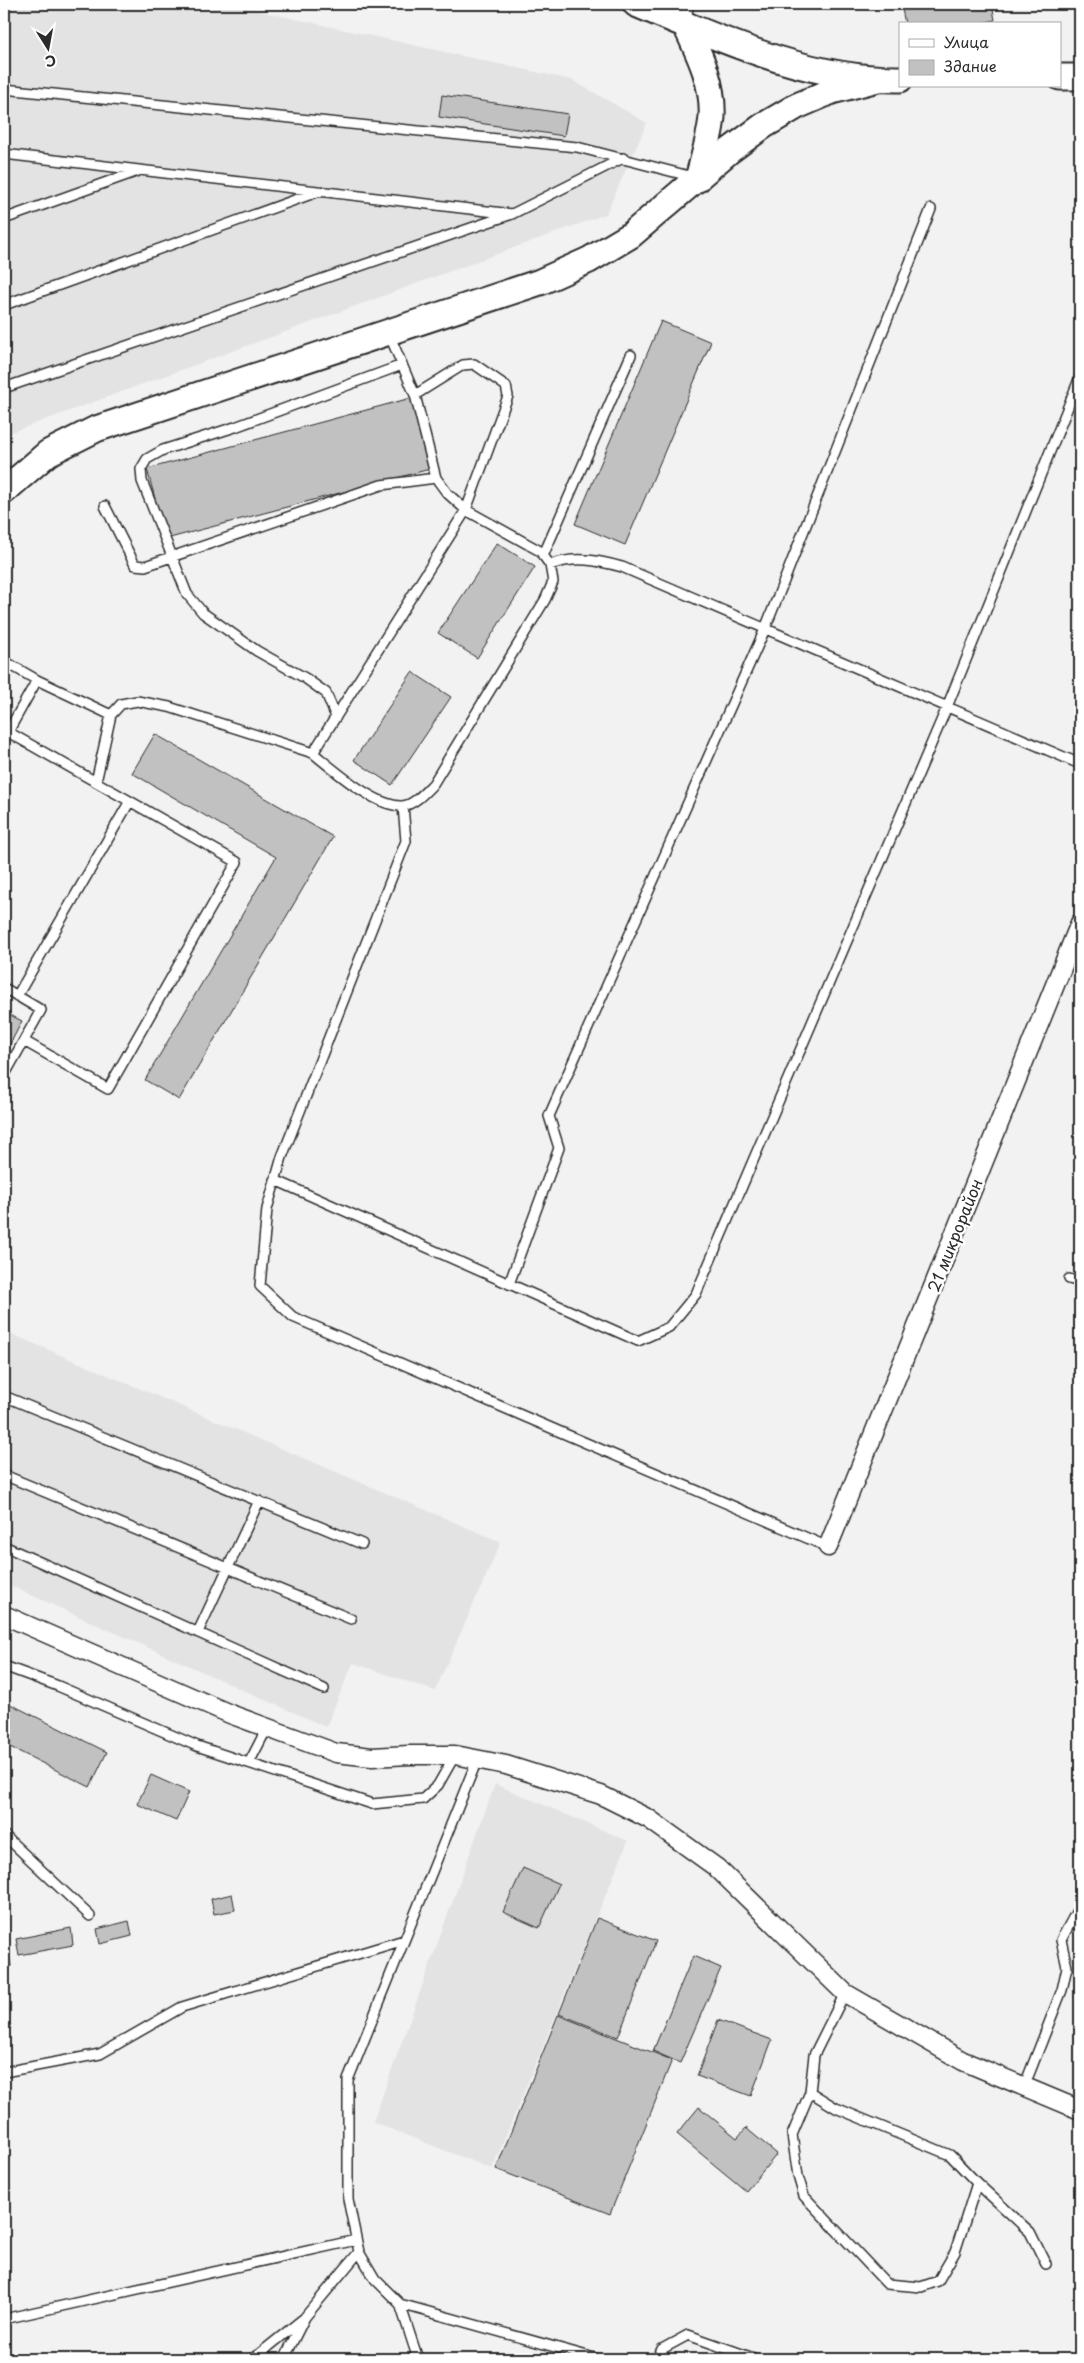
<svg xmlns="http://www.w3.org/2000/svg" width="1084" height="2363" viewBox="0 0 1084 2363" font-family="'Playpen Sans',sans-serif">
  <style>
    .built { fill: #e3e3e3 }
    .building { fill: #c1c1c1; stroke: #2b2b2b }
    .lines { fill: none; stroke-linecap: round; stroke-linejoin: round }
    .lane-casing { stroke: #2b2b2b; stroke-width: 12 }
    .street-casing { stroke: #2b2b2b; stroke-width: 21 }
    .secondary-casing { stroke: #2b2b2b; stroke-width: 29 }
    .lane { stroke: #fff; stroke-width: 9 }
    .street { stroke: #fff; stroke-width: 18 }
    .secondary { stroke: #fff; stroke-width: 25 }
    .labels { text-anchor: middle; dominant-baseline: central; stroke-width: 5; stroke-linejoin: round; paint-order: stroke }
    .street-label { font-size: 16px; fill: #2b2b2b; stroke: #fff }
  </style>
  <rect width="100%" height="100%" fill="#f2f2f2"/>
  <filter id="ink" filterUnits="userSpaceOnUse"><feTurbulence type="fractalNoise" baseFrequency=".02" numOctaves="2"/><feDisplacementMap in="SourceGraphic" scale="10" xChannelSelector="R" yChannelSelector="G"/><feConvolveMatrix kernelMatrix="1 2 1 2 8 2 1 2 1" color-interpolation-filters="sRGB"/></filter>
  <g filter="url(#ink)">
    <path class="built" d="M4 4H228L572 80 647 123 606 214 4 435Z
      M4 1331 501 1542 435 1691 353 1663 326 1727 4 1583Z
      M495 1784 628 1841 492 2169 373 2122Z"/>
    <path class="building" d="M901 4H992L995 20 976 24H905Z
      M442 95 568 114 564 136 439 117Z
      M661 321 711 342 625 545 575 524Z
      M411 398 430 469 166 539 147 469Z
      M497 543 535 567 477 658 438 633Z
      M412 672 451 697 392 785 354 760Z
      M155 734 333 837 179 1100 145 1080 276 857 132 773Z
      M4 1012 22 1021 4 1056Z
      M4 1701 107 1752 90 1787 4 1744Z
      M151 1775 189 1792 176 1821 137 1804Z
      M523 1868 559 1884 539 1928 503 1912Z
      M232 1894 235 1910 214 1914 211 1899Z
      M597 1918 656 1941 618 2037 559 2014Z
      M129 1921 132 1936 100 1944 97 1929Z
      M71 1928 73 1945 19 1955 16 1939Z
      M4 1937H6L11 1966 4 1967Z
      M693 1956 721 1968 680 2063 653 2051Z
      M558 2015 672 2060 610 2214 496 2169Z
      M718 2020 772 2040 751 2096 697 2076Z
      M699 2107 737 2138 746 2128 777 2154 746 2191 677 2134Z"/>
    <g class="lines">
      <defs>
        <path id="lane" d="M685 22 689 4
          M4 89 577 147 693 177
          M4 154 512 214 4 388
          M512 214 623 158
          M4 219 138 171
          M4 305 317 192
          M105 506 135 565 145 566 381 485 436 478
          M543 556 631 355
          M550 565C575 556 597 560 622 567L1080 764
          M4 661 37 680 111 715 96 782
          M111 715 121 704 137 701 169 707 313 753 466 510 508 396 506 386 474 364 463 365 415 395
          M336 717 326 693 305 678 257 651 203 613 187 594 142 481 141 469 147 459 163 450 235 427 402 365
          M8 732 237 862 108 1089 24 1041
          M4 739 37 680
          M313 753C333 769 375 807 402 806 414 805 425 792 433 784L545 600 553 582 550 565 540 551 466 510 447 493 436 478 415 395 389 334
          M403 806 406 841 282 1157 267 1209 260 1286 293 1317 828 1547
          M4 988 41 1010 4 1076
          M17 996 130 801
          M275 1180 638 1341 669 1327 696 1294 947 707 1080 377
          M1069 1279 1080 1282
          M509 1284 559 1148 549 1116 765 629 931 209
          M4 1396 362 1544
          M4 1475 351 1619
          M4 1546 324 1689
          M198 1632 259 1501
          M4 1666 58 1686 197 1746 372 1804 423 1799 438 1785 455 1755
          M477 1760 348 2080V2199L359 2252 375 2279 400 2304 598 2359
          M249 1763 267 1728
          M4 1835 90 1916
          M845 1993 814 2055 810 2092 836 2108 950 2155 977 2183 1030 2232 1046 2264
          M4 2072 100 2054 182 2007 404 1940
          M1024 2087 1062 1990 1067 1967 1061 1940 1080 1905
          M810 2092 792 2135 798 2176 804 2196 887 2284 921 2287 938 2281 955 2252 977 2183
          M400 2304 418 2359
          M4 2319 356 2240
          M253 2359 303 2319
          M284 2359 305 2317 359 2252
          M657 2359 662 2349 688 2335 756 2359"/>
        <path id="street" d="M828 1547 1080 923
          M4 1615 230 1714 336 1753 372 1757 409 1755H455L506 1765 601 1795 649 1819 717 1868 845 1993 963 2061 1080 2110"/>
        <path id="secondary" d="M636 4C720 39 808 80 900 79
          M685 24C699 54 714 83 712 117 710 138 703 159 698 179
          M1060 77H1080
          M4 491 48 453 96 429 540 282 589 260 631 235 729 151 763 126 797 106 832 91 878 79"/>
      </defs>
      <use href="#lane" class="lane-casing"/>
      <use href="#street" class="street-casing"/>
      <use href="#secondary" class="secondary-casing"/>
      <use href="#lane" class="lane"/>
      <use href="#street" class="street"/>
      <use href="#secondary" class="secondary"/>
    </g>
  </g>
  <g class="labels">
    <g class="street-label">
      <text transform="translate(954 1235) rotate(-68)">21 микрорайон</text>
    </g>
  </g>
  <rect width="1084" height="2363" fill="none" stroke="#fff" stroke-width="20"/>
  <rect x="10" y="10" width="1064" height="2343" fill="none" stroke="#2b2b2b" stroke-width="2" filter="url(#ink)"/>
  <rect x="899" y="22" width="162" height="65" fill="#ffffff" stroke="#aaaaaa"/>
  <rect x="909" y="39" width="25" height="8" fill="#ffffff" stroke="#aaaaaa"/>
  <text x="944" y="48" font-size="15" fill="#2b2b2b">Улица</text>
  <rect x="909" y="60" width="25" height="15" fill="#c1c1c1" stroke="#aaaaaa"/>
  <text x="944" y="72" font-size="15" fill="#2b2b2b">Здание</text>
  <g transform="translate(48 48) rotate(169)" stroke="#ffffff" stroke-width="4" paint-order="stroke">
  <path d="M0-4L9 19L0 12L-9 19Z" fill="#2b2b2b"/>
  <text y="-8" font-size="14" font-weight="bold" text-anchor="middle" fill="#2b2b2b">С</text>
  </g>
</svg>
